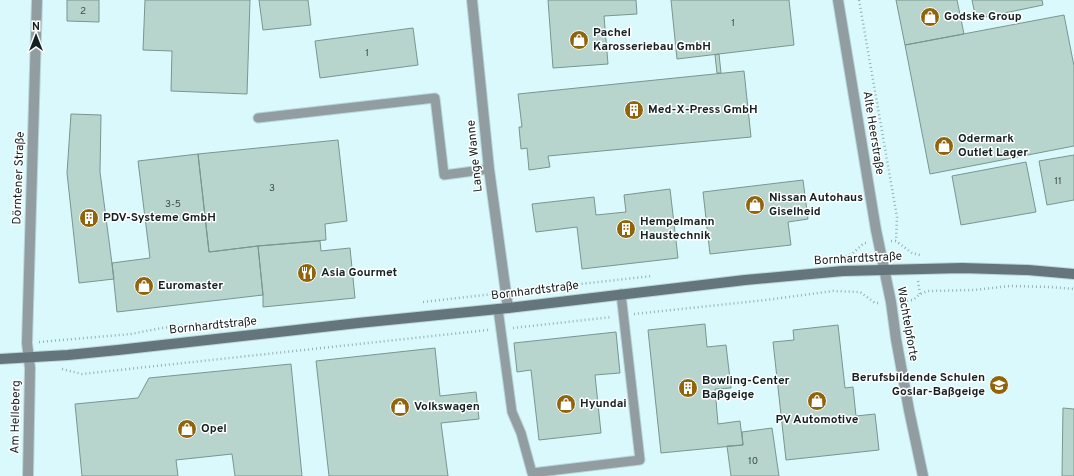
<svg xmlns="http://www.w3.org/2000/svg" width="1074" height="476" viewBox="0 0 1074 476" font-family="Overpass,sans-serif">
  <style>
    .building { fill: #b7d5cd; stroke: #79968e }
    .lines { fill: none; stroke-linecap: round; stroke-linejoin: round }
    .lane-casing { stroke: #b9d6d9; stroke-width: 11 }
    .street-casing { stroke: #b9d6d9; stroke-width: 12 }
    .secondary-casing { stroke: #b9d6d9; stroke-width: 12 }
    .path { stroke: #97b0b3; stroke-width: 2.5; stroke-dasharray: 1 3; stroke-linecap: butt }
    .lane { stroke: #929da2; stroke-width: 9 }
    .street { stroke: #929da2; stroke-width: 10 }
    .secondary { stroke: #64757c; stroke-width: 10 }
    .labels { text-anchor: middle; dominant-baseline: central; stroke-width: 3; stroke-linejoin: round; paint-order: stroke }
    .number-label { font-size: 10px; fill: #3d4d4c }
    .poi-label { font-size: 12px; font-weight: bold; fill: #142021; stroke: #fff; text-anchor: start }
    .street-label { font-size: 12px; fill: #142021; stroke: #fff }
  </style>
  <rect width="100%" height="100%" fill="#d9f9fc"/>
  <path class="building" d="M67 0H99V22L67 21Z
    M145 0H250L247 94 171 91 172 51 143 50Z
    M259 0H308L311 25 263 30Z
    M548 0H636L637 14 604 16 608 64 553 68Z
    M671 0H789L794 45 677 59Z
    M896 0H957L964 34 905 45Z
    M972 0H1042L1043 5 976 19Z
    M1064 15 1074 66V146L930 174 905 45Z
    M413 28 418 65 320 78 315 41Z
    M719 54 721 73H717L715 55Z
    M744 71 751 137 548 156 550 167 529 170 527 148 521 149 519 127H522L518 94Z
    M71 114 101 115 100 172 114 279 79 283 67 173Z
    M338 140 347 221 325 224 326 240 258 246 209 252 198 154Z
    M198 154 209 252 258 246 263 295 117 312 112 263 150 258 138 161Z
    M1074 155V200L1047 205 1039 161Z
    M1026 162 1036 212 961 225 952 176Z
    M803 180 808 219 788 222 791 245 710 254 703 192Z
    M670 189 678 258 582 269 577 227 536 232 532 204 594 197 596 215 626 212 624 195Z
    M320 241 321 251 350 248 355 298 263 307V295L258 246Z
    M705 324 707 347 726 345 731 388 715 389 718 424 740 421 743 445 661 453 648 330Z
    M838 325 845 388 853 387 856 416 875 414 879 450 786 460 773 342 794 340 793 330Z
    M616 332 620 373 595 375 601 433 539 440 531 370 517 372 514 343Z
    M435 348 440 396 476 392 479 419 441 423 448 476H329L316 361Z
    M291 364 302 476H235L232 454 176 460 178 476H82L75 404 138 398 149 378Z
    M1063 408 1074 409V476H1062Z
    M772 428 779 476H731L727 446 743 445 742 432Z"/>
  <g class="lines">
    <defs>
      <path id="lane" d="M258 118 435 98 444 175 489 169
        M498 309 512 412 521 433 532 473 640 460 621 294"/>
      <path id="street" d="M472 0 489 169 508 308
        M838 0 876 230 891 302 896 339 909 410 923 476
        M28 476 30 368 27 343 37 0"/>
      <path id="secondary" d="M0 359 68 355 118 350 358 323 508 308 745 280 843 271 962 268 1028 270 1074 274"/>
    </defs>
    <use href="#lane" class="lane-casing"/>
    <use href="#street" class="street-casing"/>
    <use href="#secondary" class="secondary-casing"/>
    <path class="path" d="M859 0 897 217 896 241
      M891 241H896L912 253 920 255
      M842 258 852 254 864 243H866
      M918 281 920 294
      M518 291 652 276
      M903 301 913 300 920 294 928 291 974 290 1010 286 1051 287 1074 289
      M423 302 493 294
      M634 314 766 300 833 291 860 292 875 303H879
      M513 328 612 317
      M39 342 131 334 162 328 206 323H225
      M62 369 82 374 488 330"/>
    <use href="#lane" class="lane"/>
    <use href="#street" class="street"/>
    <use href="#secondary" class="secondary"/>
  </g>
  <defs>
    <symbol id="shop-disc" viewBox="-11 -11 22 22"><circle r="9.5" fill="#90640d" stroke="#fff"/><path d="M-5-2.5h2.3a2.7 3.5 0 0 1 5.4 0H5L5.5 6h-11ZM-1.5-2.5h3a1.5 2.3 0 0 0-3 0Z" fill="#fff"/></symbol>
    <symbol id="building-disc" viewBox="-11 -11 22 22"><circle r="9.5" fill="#90640d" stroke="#fff"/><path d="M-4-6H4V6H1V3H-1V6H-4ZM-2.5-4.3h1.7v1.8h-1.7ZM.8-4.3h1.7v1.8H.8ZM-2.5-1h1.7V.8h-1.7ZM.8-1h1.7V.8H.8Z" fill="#fff"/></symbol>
    <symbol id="restaurant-disc" viewBox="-11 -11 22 22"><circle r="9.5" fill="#90640d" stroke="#fff"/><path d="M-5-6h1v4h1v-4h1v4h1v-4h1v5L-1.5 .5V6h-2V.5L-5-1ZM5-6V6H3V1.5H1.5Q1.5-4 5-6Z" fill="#fff"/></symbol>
    <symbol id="school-disc" viewBox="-11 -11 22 22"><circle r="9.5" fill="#90640d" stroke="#fff"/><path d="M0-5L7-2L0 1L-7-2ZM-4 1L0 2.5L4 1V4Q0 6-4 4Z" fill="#fff"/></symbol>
  </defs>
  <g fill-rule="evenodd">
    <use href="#shop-disc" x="919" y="6" width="22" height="22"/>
    <use href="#shop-disc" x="568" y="29" width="22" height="22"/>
    <use href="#building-disc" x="623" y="99" width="22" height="22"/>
    <use href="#shop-disc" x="933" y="135" width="22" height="22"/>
    <use href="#shop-disc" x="744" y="194" width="22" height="22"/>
    <use href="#building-disc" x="78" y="207" width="22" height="22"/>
    <use href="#building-disc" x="615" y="218" width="22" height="22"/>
    <use href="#restaurant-disc" x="296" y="262" width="22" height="22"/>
    <use href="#shop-disc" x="133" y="275" width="22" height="22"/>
    <use href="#school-disc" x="988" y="374" width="22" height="22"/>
    <use href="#building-disc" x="677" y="377" width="22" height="22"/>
    <use href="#shop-disc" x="806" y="390" width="22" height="22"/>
    <use href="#shop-disc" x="555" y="393" width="22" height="22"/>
    <use href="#shop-disc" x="389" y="396" width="22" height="22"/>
    <use href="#shop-disc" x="176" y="418" width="22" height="22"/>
  </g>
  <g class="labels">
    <g class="number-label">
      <text x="83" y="11">2</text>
      <text x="733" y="23">1</text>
      <text x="367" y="53">1</text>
      <text x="1058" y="181">11</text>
      <text x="272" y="188">3</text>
      <text x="173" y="204">3-5</text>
      <text x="753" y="461">10</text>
    </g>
    <g class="poi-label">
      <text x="944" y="17">Godske Group</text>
      <text x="593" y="33">Pachel<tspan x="593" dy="14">Karosseriebau GmbH</tspan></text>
      <text x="648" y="110">Med-X-Press GmbH</text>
      <text x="958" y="139">Odermark<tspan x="958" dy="14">Outlet Lager</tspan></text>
      <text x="769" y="198">Nissan Autohaus<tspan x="769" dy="14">Giselheid</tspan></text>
      <text x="103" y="218">PDV-Systeme GmbH</text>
      <text x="640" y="222">Hempelmann<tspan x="640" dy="14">Haustechnik</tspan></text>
      <text x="321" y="273">Asia Gourmet</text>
      <text x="158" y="286">Euromaster</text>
      <text x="985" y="378" text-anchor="end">Berufsbildende Schulen<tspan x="985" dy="14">Goslar-Baßgeige</tspan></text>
      <text x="702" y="381">Bowling-Center<tspan x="702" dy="14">Baßgeige</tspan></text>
      <text x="580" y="404">Hyundai</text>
      <text x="414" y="407">Volkswagen</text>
      <text x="817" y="420" text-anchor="middle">PV Automotive</text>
      <text x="201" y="429">Opel</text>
    </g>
    <g class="street-label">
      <text transform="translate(873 133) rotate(81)">Alte Heerstraße</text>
      <text transform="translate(475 156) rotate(-96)">Lange Wanne</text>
      <text transform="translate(19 178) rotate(-88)">Dörntener Straße</text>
      <text transform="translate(858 259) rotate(-3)">Bornhardtstraße</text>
      <text transform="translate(535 291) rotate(-7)">Bornhardtstraße</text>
      <text transform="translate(907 324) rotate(80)">Wachtelpforte</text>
      <text transform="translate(213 326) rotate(-6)">Bornhardtstraße</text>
      <text transform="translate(16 417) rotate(-89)">Am Helleberg</text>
    </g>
  </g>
  <g transform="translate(36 36)" stroke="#ffffff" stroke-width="3" paint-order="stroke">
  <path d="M0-3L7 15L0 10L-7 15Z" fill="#142021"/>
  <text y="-6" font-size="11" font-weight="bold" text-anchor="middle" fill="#142021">N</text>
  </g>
</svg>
